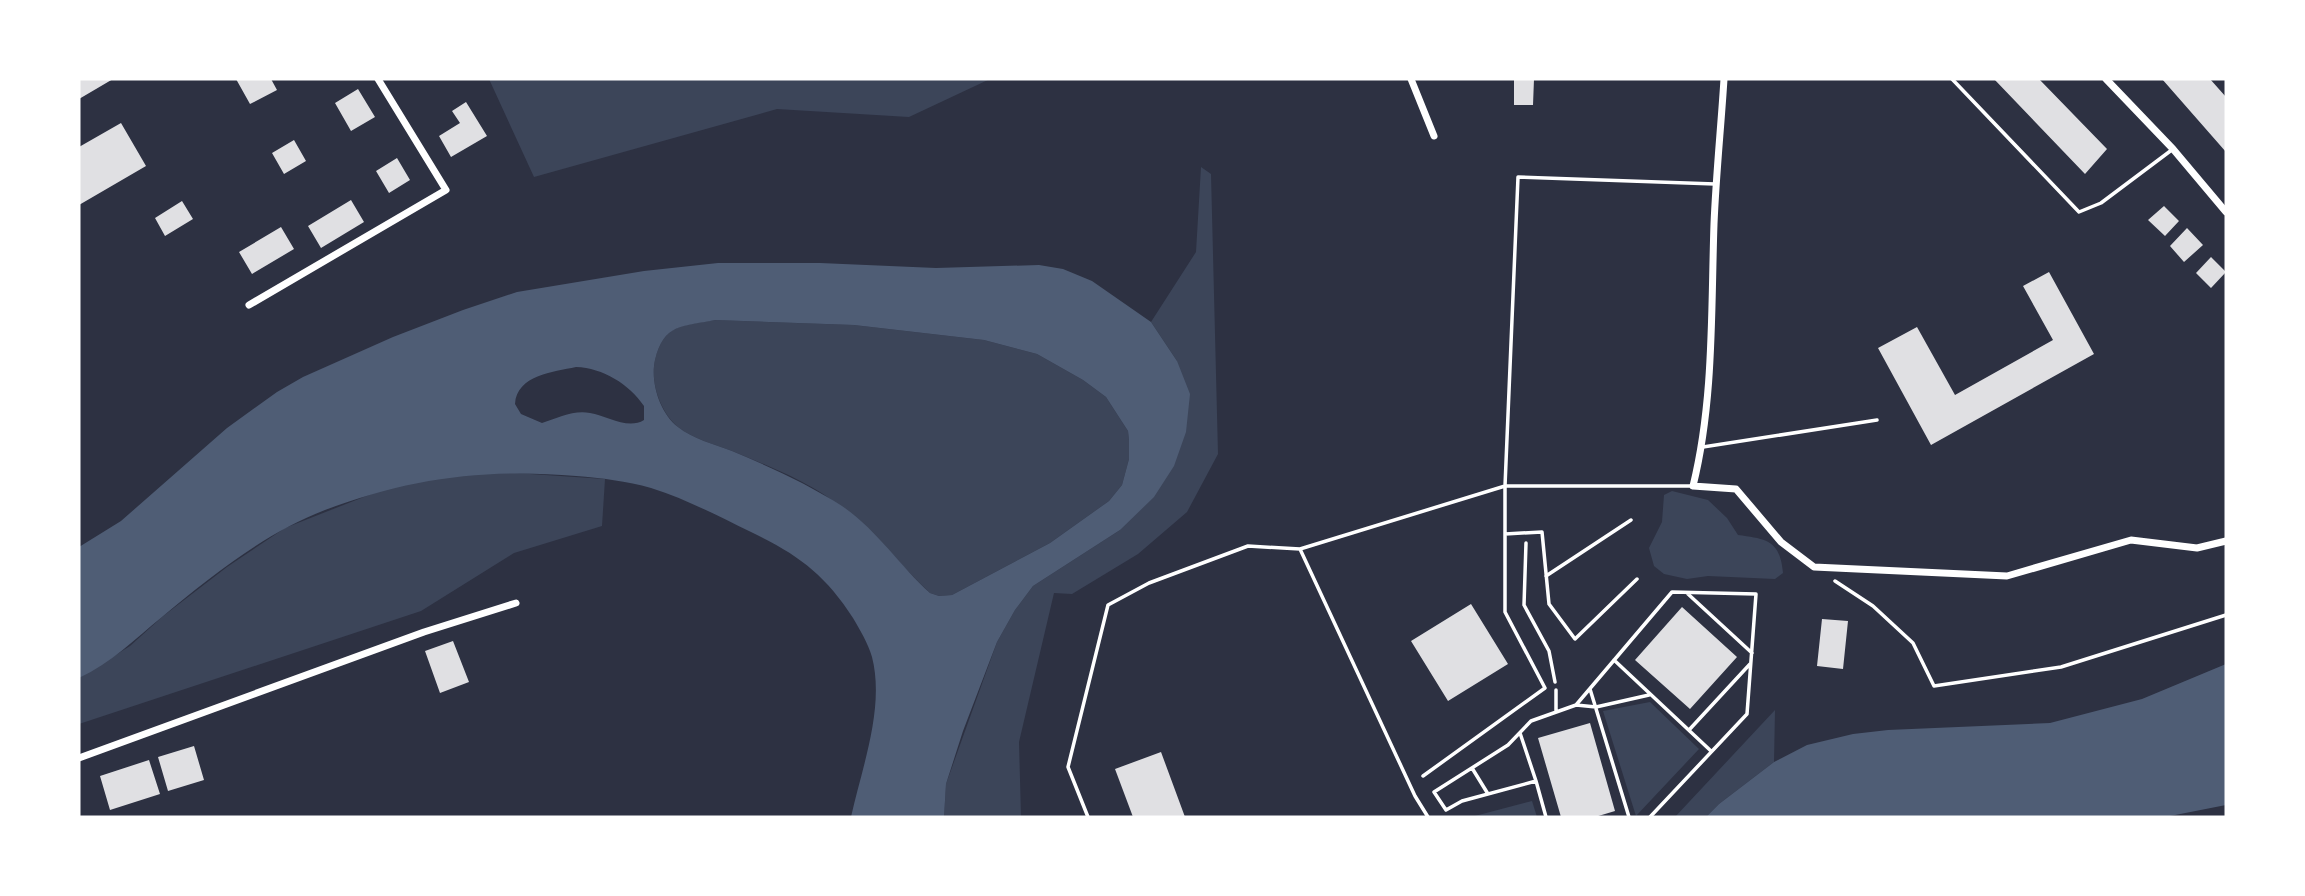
<svg xmlns="http://www.w3.org/2000/svg" width="2305" height="896" viewBox="0 0 2305 896" font-family="'PT Sans Narrow',sans-serif">
  <style>
    .green { fill: #3c4559 }
    .water { fill: #4f5d75; fill-rule: evenodd }
    .building { fill: #e0e0e3 }
    .lines { fill: none; stroke-linecap: round; stroke-linejoin: round }
    .path { stroke: #fff; stroke-width: 3.5 }
    .service { stroke: #fff; stroke-width: 3.5 }
    .minor { stroke: #fff; stroke-width: 7 }
  </style>
  <rect width="100%" height="100%" fill="#2d3142"/>
  <path class="green" d="M489 79H990L909 117 777 109 534 177Z
    M1201 167 1211 174 1218 454 1187 512 1138 554 1072 594 1054 593 1019 742 1021 817H944L946 784 997 642 1015 610 1033 586 1120 530 1177 361 1151 322 1196 252Z
    M715 320 854 325 984 340 1037 354 1083 380 1106 397 1128 431 1129 440V459L1122 485 1109 501 1050 543 952 595 939 596 930 593C892 557 860 516 815 489 789 474 759 462 732 451 714 444 693 439 678 427 660 412 650 382 655 360 664 323 683 326 715 320Z
    M499 472 605 479 602 526 514 553 421 611 79 724V678L130 646 162 617 227 567 285 528 379 491 429 479Z
    M1672 491 1708 500 1727 518 1738 535C1768 539 1780 541 1783 573L1775 579 1708 576 1687 579 1664 574 1654 566 1649 548 1662 522 1664 495Z
    M1650 702 1699 749 1636 816 1603 711Z
    M1775 710 1774 762 1719 804 1706 817H1675Z
    M1532 801 1537 817H1471Z"/>
  <path class="water" d="M718 263H820L936 268 1039 265 1063 269 1092 281 1151 322 1177 361 1190 394 1186 432 1174 466 1154 497 1120 530 1033 586 1015 610 997 642 963 731 946 784 944 817H851C862 767 885 708 872 657 868 643 860 630 853 618 825 574 797 554 751 532 718 516 686 499 651 488 627 481 601 478 576 476 487 468 409 478 325 510 265 533 211 576 162 617 135 639 111 663 79 678V547L121 521 227 428 277 392 303 377 393 337 463 310 517 292 644 271ZM715 320 854 325 984 340 1037 354 1083 380 1106 397 1128 431 1129 440V459L1122 485 1109 501 1050 543 952 595 939 596 930 593C900 566 876 529 842 506 808 484 770 467 732 451 714 444 693 439 678 427 660 413 650 382 655 360 664 323 682 327 715 320ZM576 367C603 368 629 384 644 406V420C628 430 607 416 590 413 573 410 558 418 542 423L521 414 515 404C517 375 553 372 576 367Z
    M2226 664V805L2165 817H1706L1719 804 1774 762 1807 745 1853 734 1888 730 2050 723 2142 699Z"/>
  <path class="building" d="M79 79H113L79 99Z
    M236 79H271L277 90 250 104Z
    M1514 79H1534L1533 105H1514Z
    M1994 79H2039L2107 149 2085 174Z
    M2162 79H2210L2226 97V152Z
    M358 89 375 117 351 131 335 103Z
    M466 102 487 136 451 157 439 136 460 123 452 111Z
    M121 123 146 166 79 205V147Z
    M294 140 306 161 284 174 272 153Z
    M397 158 410 180 389 193 376 171Z
    M351 200 364 222 321 248 308 226Z
    M182 201 193 219 165 236 155 218Z
    M2164 206 2179 221 2165 236 2148 220Z
    M281 227 294 249 252 274 239 252Z
    M2187 228 2203 245 2184 262 2170 246Z
    M2211 257 2226 272 2211 288 2196 273Z
    M2049 272 2094 354 1931 445 1878 348 1917 327 1955 395 2053 340 2023 286Z
    M1471 604 1508 664 1448 701 1411 641Z
    M1682 607 1737 657 1690 709 1635 660Z
    M1822 619 1848 621 1843 669 1817 666Z
    M453 641 469 682 440 693 425 651Z
    M1590 723 1615 811 1595 817H1561L1538 738Z
    M194 746 204 780 168 791 158 757Z
    M1161 752 1185 817H1133L1115 769Z
    M149 760 160 794 110 810 100 776Z"/>
  <g class="lines">
    <path class="path" d="M1526 543 1524 605 1549 651 1555 682
      M1835 581 1873 606 1913 643 1934 686 2061 667 2226 615
      M1688 594 1752 653
      M1614 660 1711 751
      M1590 689 1629 817
      M1576 705 1596 707 1649 695
      M1556 712V690
      M1689 730 1750 664
      M1520 733 1536 781 1462 801 1446 810 1434 792 1508 745 1531 721 1576 705 1672 592 1756 594 1747 714 1650 817
      M1472 768 1488 794
      M1536 781 1546 817"/>
    <path class="service" d="M1952 79 2079 212 2101 203 2173 149
      M1703 447 1877 420
      M1505 534 1542 532 1549 604 1575 639 1637 579
      M1300 549 1415 796 1428 817
      M1546 576 1631 520
      M1423 776 1545 688 1505 612V486L1518 177 1715 184
      M1088 817 1068 767 1108 605 1149 583 1248 546 1300 549 1505 486H1693"/>
    <path class="minor" d="M1411 79 1434 136
      M1724 79C1721 127 1716 175 1714 224 1711 311 1714 401 1693 486L1736 489 1781 542 1814 567 2007 576 2131 540 2197 548 2226 541
      M2106 79 2173 149 2226 212
      M249 305 446 190 378 79
      M79 758 424 632 516 603"/>
  </g>
  <rect width="2305" height="896" fill="none" stroke="#ffffff" stroke-width="161"/>
</svg>
